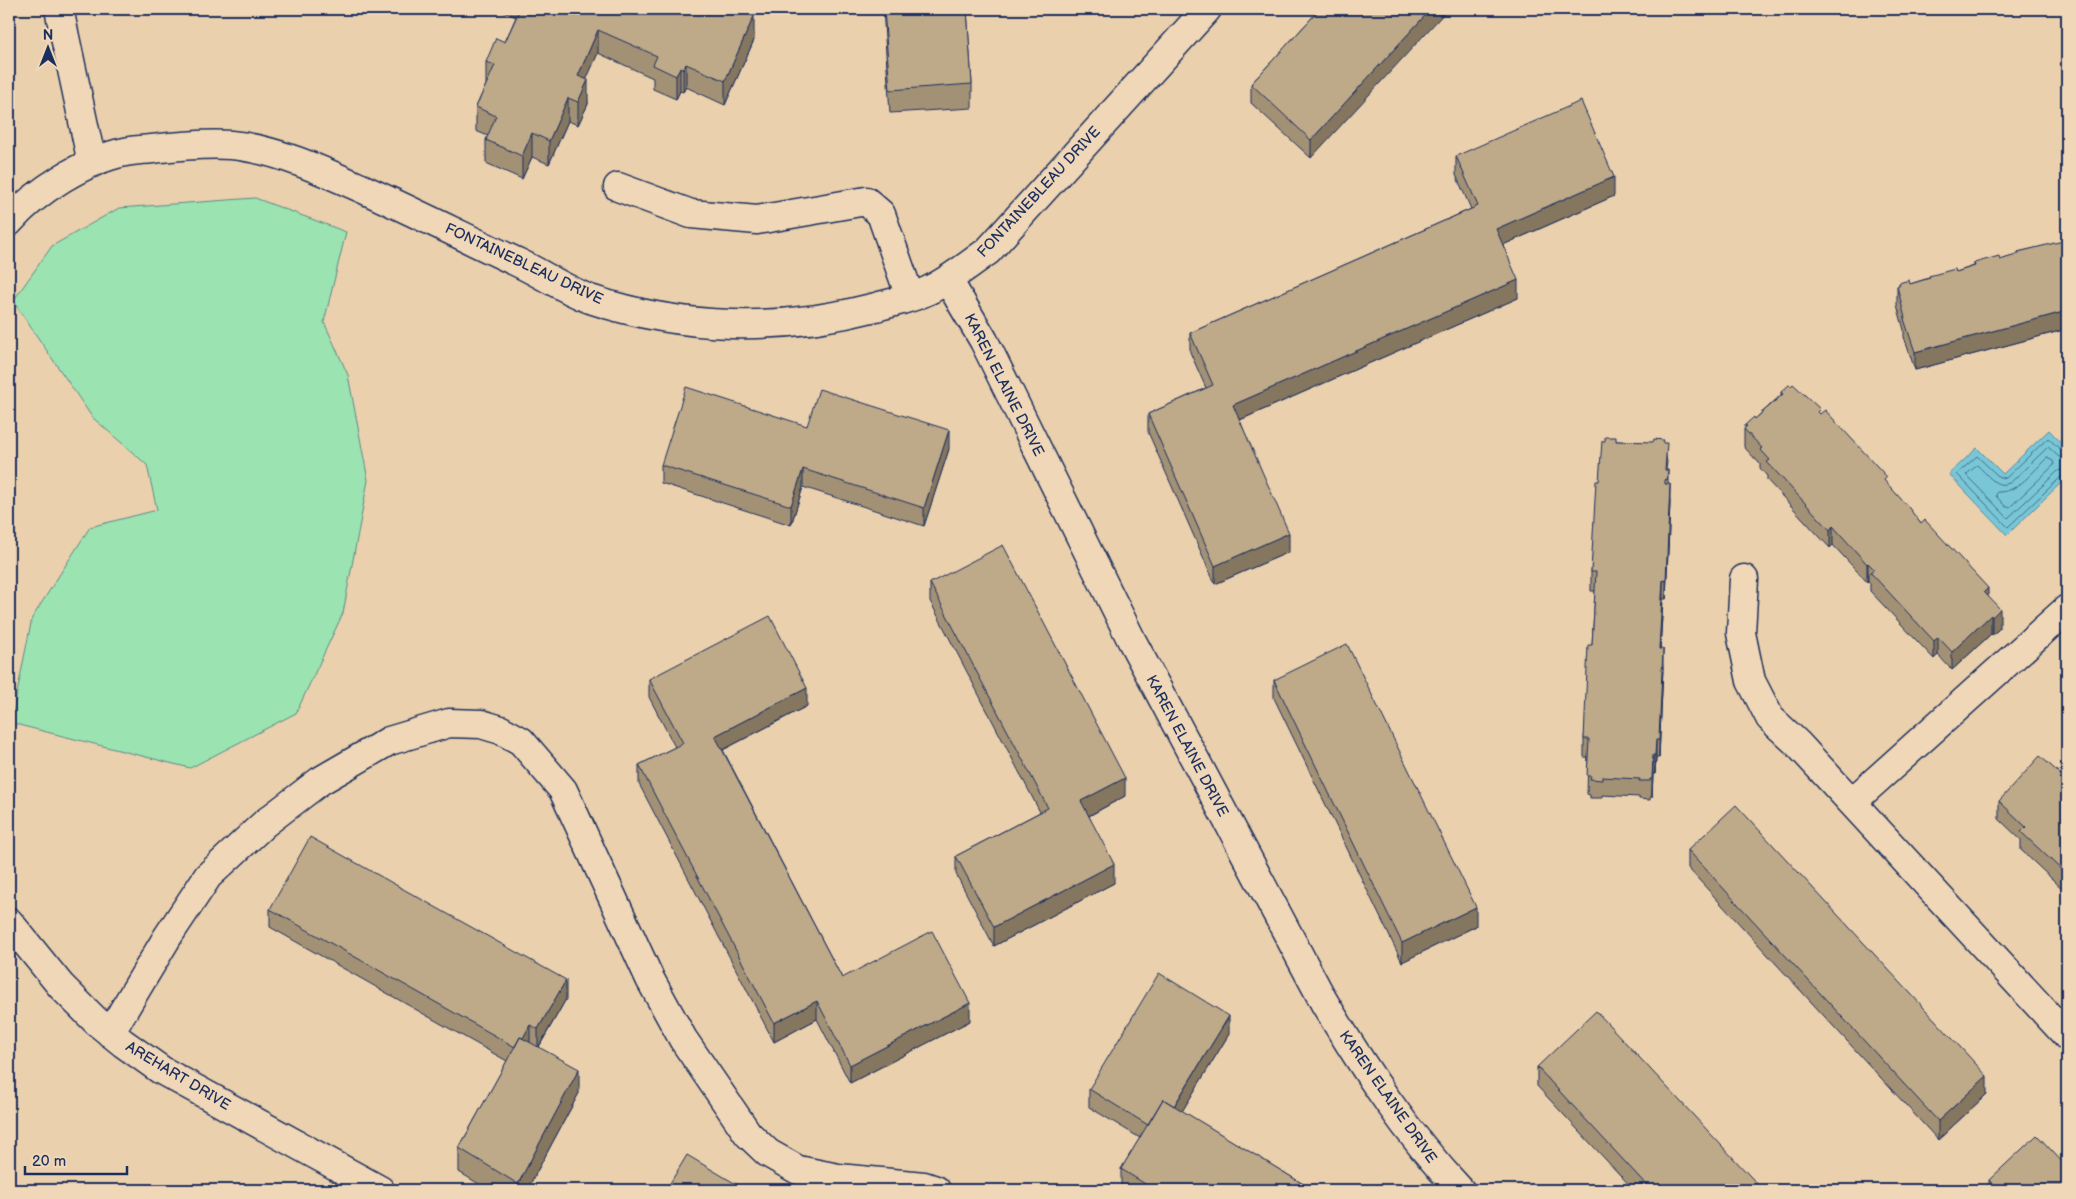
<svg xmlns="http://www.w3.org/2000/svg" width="2076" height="1199" viewBox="0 0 2076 1199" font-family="'Balsamiq Sans',sans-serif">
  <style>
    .green { fill: #9be3b1; stroke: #5b8988 }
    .water { fill: #79c7d6; stroke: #538aa6 }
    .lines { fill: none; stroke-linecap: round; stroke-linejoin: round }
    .shore { stroke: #416c8e; stroke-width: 1 }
    .minor-casing { stroke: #1b2f5e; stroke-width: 31 }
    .minor { stroke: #f0d7b8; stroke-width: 28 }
    .wall { fill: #a39176; stroke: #1b2f5e }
    .shaded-wall { fill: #857660; stroke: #1b2f5e }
    .building { fill: #bea989; stroke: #1b2f5e }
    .labels { text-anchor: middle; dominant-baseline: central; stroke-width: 4; stroke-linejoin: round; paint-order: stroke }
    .street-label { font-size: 15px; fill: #1b2f5e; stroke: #f0d7b8 }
  </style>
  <rect width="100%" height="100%" fill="#ead0ac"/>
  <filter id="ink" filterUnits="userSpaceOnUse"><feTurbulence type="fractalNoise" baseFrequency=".02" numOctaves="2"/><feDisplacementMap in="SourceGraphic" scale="10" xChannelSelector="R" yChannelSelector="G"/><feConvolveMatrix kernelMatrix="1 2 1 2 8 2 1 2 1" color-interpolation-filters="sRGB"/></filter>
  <g filter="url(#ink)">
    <path class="green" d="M255 198 346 232 324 322 348 375 368 480 343 613 296 713 190 768 11 723 32 618 90 527 157 510 147 465 92 417 13 301 52 246 119 208Z"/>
    <path class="water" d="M2049 430 2067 449V477L2007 535 1949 474 1977 448 2003 474Z"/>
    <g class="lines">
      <path class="shore" d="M2067 452 2062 451 2048 438 2006 478 1999 477 1977 456 1957 474 2008 527 2062 476 2067 474
        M2047 458 2053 461 2054 465 2010 507H2006L1996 496 1997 492C2018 493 2033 471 2047 458Z
        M2067 458 2059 457 2048 447 2011 482C1996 491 1987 473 1977 465L1966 475 2008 518 2058 471 2067 468"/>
      <defs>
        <path id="minor" d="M59 9 92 163
          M618 187 691 214 757 220 866 201 881 214 910 297
          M9 222C36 191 85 160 125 152 134 150 143 150 152 149 177 146 205 143 231 145 275 149 321 170 361 188 414 212 466 238 519 263 540 273 568 291 590 299 683 330 781 332 876 307 893 302 911 299 927 291 949 281 968 265 988 251L1207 9
          M948 280 984 341 1132 641 1324 1002C1364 1069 1407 1134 1460 1190
          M1744 579 1741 633 1751 681 1770 718 1797 743 2067 1036
          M1852 802 2067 609
          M9 922 61 986 97 1022 123 1043 161 1070 380 1190
          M110 1033 168 936 208 876 265 823 320 781 389 741 449 723 481 724 501 730 521 741 563 790 650 979 683 1039 748 1134 768 1153 798 1170 838 1178 924 1186 936 1190"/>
      </defs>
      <use href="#minor" class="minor-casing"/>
      <use href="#minor" class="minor"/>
    </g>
    <path class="wall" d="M497 9H737L754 40 725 105 686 87 683 92 680 91 676 99 653 89V78L598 53 586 79 588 104 578 125 568 121 549 164 532 157 522 179 486 163V140L488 136 476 131V107L486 85V62L505 42 516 17Z
      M883 9H967L972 84V108L890 113Z
      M1320 9 1311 158 1251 103V84Z
      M1456 156 1614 196 1503 245 1518 298 1240 420 1289 552 1215 584 1148 432V414L1206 388 1190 352V333L1471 209 1456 175Z
      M2067 238V329L1915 370 1904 337V330L1897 305V286H1899V283L1910 284 1929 278V276L1956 272 1974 266V263L2000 260 2018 255V252L2062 242V240Z
      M1781 392 1820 414 1887 484 1921 524 1988 596 2000 628 1992 635 1991 634 1952 670 1938 655 1934 659 1870 591V583L1868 581 1867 582 1833 545 1830 548 1767 480V476L1760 468V464L1744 447V429L1745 428V425L1755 419 1781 395Z
      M807 426 949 449 924 526 803 487 791 525 661 483V465Z
      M1616 441 1664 443 1667 462 1666 470H1668V484L1670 502 1666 599H1663L1660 649 1663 668 1659 758H1656L1655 774H1653L1652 797H1650V800L1639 799V797L1602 795V798H1590V795L1587 794 1588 757H1584V739L1592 645 1595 591H1591V572L1599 481Z
      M930 583 1125 796 1089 816 1114 883 994 946 956 874V856L1040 812 930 601Z
      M649 679 807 706 723 750 842 978 970 1021 850 1083 817 1019 774 1042 639 784V765L675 747 649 697Z
      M1274 680 1476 926 1402 962 1274 698Z
      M2067 780V893L2021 850V840L1999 819V801Z
      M1688 850 1987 1094 1938 1140 1688 868Z
      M270 909 566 999 539 1047 579 1093 527 1190H489L459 1172V1148L507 1061 270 927Z
      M1229 1034 1182 1111 1313 1190H1121V1169L1140 1138 1089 1107V1089Z
      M1537 1067 1763 1190H1634L1537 1086Z
      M1989 1180 2067 1190H1989Z"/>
    <path class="shaded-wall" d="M1431 9H1448L1311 158V140Z
      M754 16V40L725 105V81Z
      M598 30V53L578 99V76Z
      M686 64V87L683 92V69Z
      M680 67V91L676 99V76Z
      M588 80V104L578 125V102Z
      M568 98V121L549 164V141Z
      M532 133V157L522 179V156Z
      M1614 177V196L1496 248V229Z
      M1518 280V298L1233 423V405Z
      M2067 311V329L1915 370V352Z
      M949 430V449L924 526V508Z
      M803 469V487L791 525V506Z
      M1670 484V502L1666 599V581Z
      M1833 526V545L1830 548V530Z
      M1289 533V552L1215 584V566Z
      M1868 563V581L1867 582V564Z
      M1663 580V599L1659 667V649Z
      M1988 588V607L1984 592Z
      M2000 609V628L1992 635V617Z
      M1991 615V634L1952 670V652Z
      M1938 637V655L1934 659V641Z
      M1663 649V668L1659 758V740Z
      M807 688V706L715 754V736Z
      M1656 740V758L1655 774V755Z
      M1653 755V774L1652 797V779Z
      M1125 778V796L1081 820V801Z
      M1114 864V883L994 946V927Z
      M1476 907V926L1402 962V943Z
      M566 980V999L538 1048V1029Z
      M817 1001V1019L774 1042V1023Z
      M970 1003V1021L850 1083V1065Z
      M1229 1016V1034L1172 1128V1110Z
      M530 1025V1043L517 1048Z
      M579 1069V1093L527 1190H518V1184Z
      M1987 1076V1094L1938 1140V1121Z"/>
    <path class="building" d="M520 9H737L754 16 725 81 686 64 683 69 680 67 676 76 653 65 657 56 598 30 578 76 588 80 578 102 568 98 549 141 532 133 522 156 486 140 496 116 476 107 495 65 486 62 496 38 505 42Z
      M884 9H967L972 84 890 90Z
      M1320 9H1431L1311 140 1251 84Z
      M1581 101 1614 177 1496 229 1518 280 1233 405 1289 533 1215 566 1148 414 1213 385 1190 333 1478 206 1456 156Z
      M2067 238V311L1915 352 1904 319 1905 318 1897 286 1900 285 1899 283 1909 280 1910 284 1930 278 1929 276 1955 269 1956 272 1975 266 1974 263 1999 256 2000 260 2019 254 2018 252 2063 241 2062 240Z
      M1793 384 1820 409 1817 412 1820 414 1825 410 1887 477 1884 480 1909 508 1921 524 1925 520 1988 588 1984 592 2000 609 1992 617 1991 615 1952 652 1938 637 1934 641 1870 572 1874 569 1868 563 1867 564 1833 526 1830 530 1767 462 1770 460 1760 449 1762 448 1744 429 1747 426 1745 425 1754 417 1755 419 1783 394 1781 392 1789 385 1791 386Z
      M686 387 807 426 819 389 949 430 924 508 803 469 791 506 661 465Z
      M1605 437H1616V441L1653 442 1654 439 1664 440 1663 443H1667L1665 470H1668L1667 480 1665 479V484H1670L1666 581 1663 580 1659 649H1663L1659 740H1656L1655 755H1653L1652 779H1650V781H1639L1640 779 1602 777V780L1590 779 1591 776H1587L1589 739H1584L1588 645H1592L1596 572H1591L1596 481H1599L1602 441H1605Z
      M1003 545 1125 778 1081 801 1114 864 994 927 956 856 1048 808 930 583Z
      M770 616 807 688 715 736 842 978 932 931 970 1003 850 1065 817 1001 774 1023 639 765 683 743 649 679Z
      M1347 644 1476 907 1402 943 1274 680Z
      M2040 756 2067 780V875L2021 832 2026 827 1999 801Z
      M1736 805 1987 1076 1938 1121 1688 850Z
      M310 837 566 980 538 1029 530 1025 523 1038 520 1037 515 1047 270 909Z
      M1159 973 1229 1016 1174 1106 1163 1099 1148 1125 1089 1089Z
      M1596 1011 1763 1190H1651L1537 1067Z
      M520 1037 579 1069 518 1184 459 1148Z
      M1163 1099 1313 1190H1155L1121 1169Z
      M2037 1135 2067 1167V1190H1998L1989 1180Z
      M687 1155 746 1190H666Z"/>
  </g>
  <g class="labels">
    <g class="street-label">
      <text transform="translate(1039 192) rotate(-47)">FONTAINEBLEAU DRIVE</text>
      <text transform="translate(524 264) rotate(25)">FONTAINEBLEAU DRIVE</text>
      <text transform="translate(1004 385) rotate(63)">KAREN ELAINE DRIVE</text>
      <text transform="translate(1187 746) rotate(62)">KAREN ELAINE DRIVE</text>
      <text transform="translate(178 1076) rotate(31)">AREHART DRIVE</text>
      <text transform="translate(1388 1097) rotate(55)">KAREN ELAINE DRIVE</text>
    </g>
  </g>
  <rect width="2076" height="1199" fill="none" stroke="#f0d7b8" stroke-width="30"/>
  <rect x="15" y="15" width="2046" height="1169" fill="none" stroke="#1b2f5e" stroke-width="2" filter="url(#ink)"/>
  <g transform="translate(48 48)" stroke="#f0d7b8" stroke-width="4" paint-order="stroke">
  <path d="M0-4L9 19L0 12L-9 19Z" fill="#1b2f5e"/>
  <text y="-8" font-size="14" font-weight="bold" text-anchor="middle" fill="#1b2f5e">N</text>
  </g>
  <path d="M25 1166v8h102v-8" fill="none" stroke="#1b2f5e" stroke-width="2.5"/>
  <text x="32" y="1166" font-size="15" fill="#1b2f5e" stroke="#f0d7b8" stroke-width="4" paint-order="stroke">20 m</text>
</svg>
